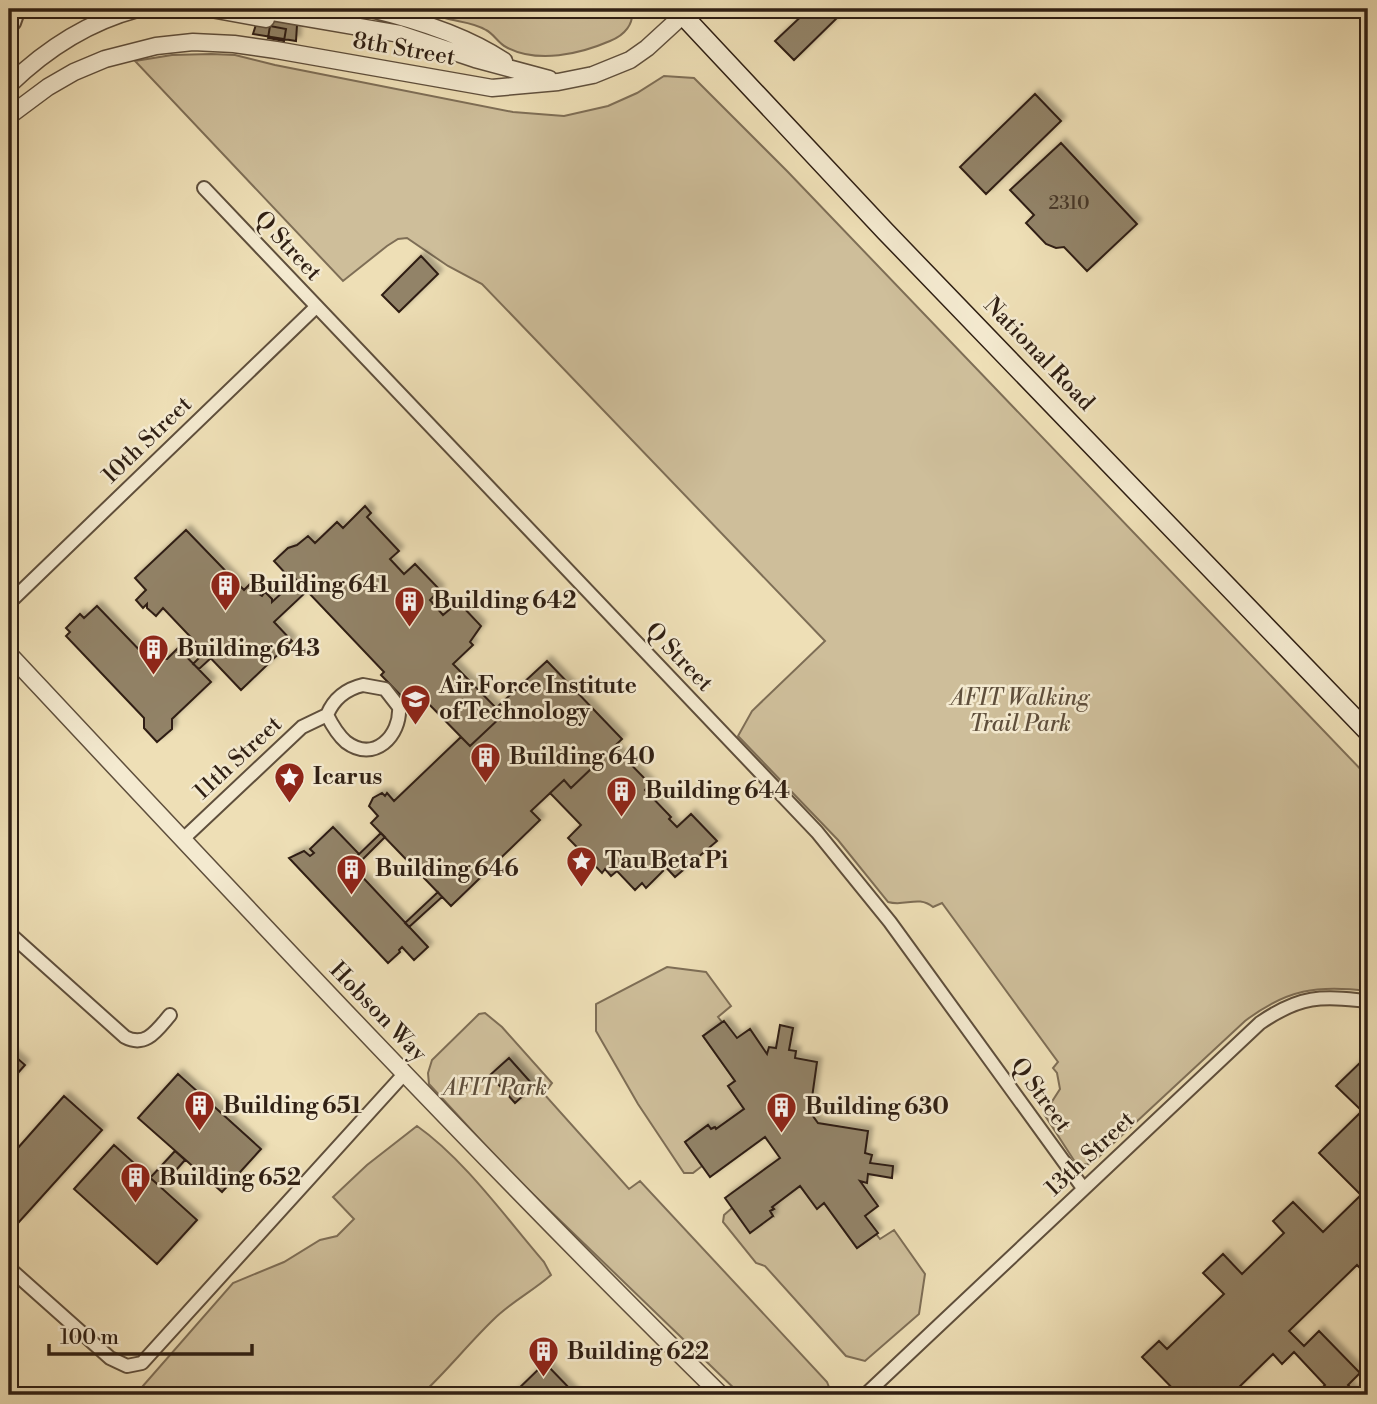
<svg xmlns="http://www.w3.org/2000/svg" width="1377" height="1404" viewBox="0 0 1377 1404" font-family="'Libre Bodoni',serif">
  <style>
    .green { fill: #cebe9a; stroke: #7e6e56; stroke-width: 2 }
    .building { fill: #928368; stroke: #2f1f13; stroke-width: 2; filter: url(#shadow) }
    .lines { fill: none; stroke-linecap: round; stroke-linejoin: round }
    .minor-casing { stroke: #5f4f3c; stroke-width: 16 }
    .tertiary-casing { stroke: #5f4f3c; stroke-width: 19 }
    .secondary-casing { stroke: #2f1f13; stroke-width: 21 }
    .minor { stroke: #f4ead0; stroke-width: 12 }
    .tertiary { stroke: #f4ead0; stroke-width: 16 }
    .secondary { stroke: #f4ead0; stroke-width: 18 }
    .labels { text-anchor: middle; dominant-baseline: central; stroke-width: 5; stroke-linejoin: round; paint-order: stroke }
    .number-label { font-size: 19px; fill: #483828 }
    .street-label { font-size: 23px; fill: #2f1f13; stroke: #f4ead0 }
    .poi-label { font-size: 23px; font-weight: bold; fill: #2f1f13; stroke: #f4ead0; text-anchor: start }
    .park-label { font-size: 23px; font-style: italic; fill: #5f4f3c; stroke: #f4ead0 }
  </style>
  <defs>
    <filter id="shadow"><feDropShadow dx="4.5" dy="-4.5" stdDeviation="2" flood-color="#0004"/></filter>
  </defs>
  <rect width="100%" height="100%" fill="#eedfb6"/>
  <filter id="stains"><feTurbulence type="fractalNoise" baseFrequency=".00286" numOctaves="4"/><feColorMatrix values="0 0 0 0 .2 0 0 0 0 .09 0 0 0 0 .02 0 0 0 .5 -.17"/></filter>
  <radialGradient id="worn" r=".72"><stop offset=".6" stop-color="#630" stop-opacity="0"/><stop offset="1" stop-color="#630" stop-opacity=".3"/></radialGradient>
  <path class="green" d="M420 9H632C634 24 625 35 610 41 580 54 538 64 506 47 498 43 494 34 486 30 473 22 458 22 445 18 437 16 428 12 420 9Z
    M211 54 235 55 275 65 513 112 564 116 608 106 637 93 664 76 694 78 787 171 1368 777V991C1317 985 1287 989 1245 1021L1091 1164 1077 1165 1044 1114 1060 1089 1057 1073 1053 1068 1058 1062 942 903 933 907C918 895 905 907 888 902L838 840 738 736 752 711 825 641 482 284 448 266 407 238 398 239 387 246 343 281 135 61 172 55Z
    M667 967 706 972 731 1006 718 1017 722 1022 703 1036 735 1081 728 1086 744 1109 716 1129 714 1127 711 1129 708 1125 685 1142 702 1166 693 1173H684L638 1104 596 1031V1004Z
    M485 1013 502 1027 552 1083 544 1094 629 1189 640 1181 827 1382 832 1395H741L511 1173 429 1084 428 1073 432 1060 479 1014Z
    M417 1126C464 1159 506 1218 544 1262L551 1275C533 1291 511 1302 494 1319 468 1344 447 1371 421 1395H135L233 1283 284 1262 320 1240 337 1236 354 1219 333 1197 367 1165Z
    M800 1186 817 1208 824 1203 857 1248 876 1234 880 1239 894 1230 925 1274 919 1314 865 1361 846 1356 765 1266 756 1263 723 1222 724 1215 732 1208 773 1216 770 1211 774 1209 772 1207Z"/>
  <path class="building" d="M261 9H298L296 41 253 34Z
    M809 9H836L841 14 794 60 775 41Z
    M270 26 286 29 284 41 268 38Z
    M1035 94 1061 121 986 194 960 167Z
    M1061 143 1137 224 1087 271 1064 247 1056 248 1046 244 1026 223 1034 215 1010 190Z
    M421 256 438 274 399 312 382 295Z
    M365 506 371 513 367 517 399 551 390 559 404 574 415 564 440 590 430 600 443 615 456 604 461 609 463 607 481 626 470 642 473 645 453 664 503 715 470 746 420 695 410 705 381 675 384 672 289 572 286 574 274 561 288 548 297 545 308 536 315 543 337 522 343 528Z
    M186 530 244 590 252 582 261 592 259 594 262 596 265 592 272 599V602L296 580 306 592 274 622 292 641 241 690 163 608 156 616 147 608V604L143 608 136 600 146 590 135 578Z
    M97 606 149 660 151 658 167 659 178 648 211 682 172 719V729L157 742 144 728V718L66 636 70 632 66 628 80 614 84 618Z
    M205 652 211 658 199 669 193 664Z
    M547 661 622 739 571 788 564 780 531 811 540 820 451 906 371 823 378 816 369 806 373 798 382 793 385 796 387 793 394 801 461 737 470 746 503 715 496 708Z
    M614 747 650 784 645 790 671 817 669 819 677 827 691 814 717 841 675 877 662 863 659 866 663 871 646 888 642 883 635 890 617 871 611 876 605 869 602 873 568 838 581 825 550 793 564 780 571 788Z
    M333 827 359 854 355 858 359 863 354 868 428 947 414 960 402 947 399 950 400 952 388 963 289 858 304 851 310 856 314 853 310 849Z
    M381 833 385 837 359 863 355 858Z
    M438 892 442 897 409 927 405 923Z
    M724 1021 737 1038 750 1029 767 1054 769 1047 776 1048 780 1025 793 1028 789 1050 796 1051 795 1058 817 1062 810 1112 818 1123 868 1131 865 1153 872 1155 870 1163 893 1166 892 1178 868 1174 867 1183 860 1181 878 1206 865 1216 878 1233 857 1248 824 1203 817 1209 800 1186 772 1207 774 1209 770 1211 773 1216 750 1233 725 1198 780 1158 765 1137 710 1177 685 1142 708 1125 711 1129 715 1127 716 1129 744 1109 728 1086 735 1081 703 1036Z
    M9 1051 25 1065 9 1083Z
    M1368 1055V1276L1357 1265 1289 1331 1304 1346 1319 1331 1360 1373 1348 1385 1358 1395H1321L1318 1392 1325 1385 1294 1352 1282 1364 1273 1354 1231 1395H1179L1142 1357 1159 1341 1167 1349 1224 1294 1203 1273 1223 1254 1242 1274 1284 1233 1273 1221 1293 1202 1323 1232 1361 1195 1319 1153 1362 1111 1336 1086Z
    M509 1058 534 1086 515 1103 490 1075Z
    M178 1074 261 1149 222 1192 138 1118Z
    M64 1096 102 1130 19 1222 9 1212V1158Z
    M114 1145 197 1220 157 1264 74 1189Z
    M175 1151 185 1160 161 1187 150 1178Z
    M545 1363 576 1395H512Z"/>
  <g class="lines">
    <defs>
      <path id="minor" d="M9 29 14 23 19 9
        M204 188 817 832 890 922 1083 1188
        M9 603 316 307
        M363 685 385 689 399 707C401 736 374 763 346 742 338 735 332 725 327 715 334 698 346 689 363 685Z
        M182 840 302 727 327 715
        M9 933 125 1037C146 1048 157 1030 170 1015
        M9 1268 110 1358 127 1366 142 1363 405 1073
        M865 1395 1260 1023C1301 995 1320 996 1368 1001"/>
      <path id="tertiary" d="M211 9 266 19
        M254 9 400 34 475 59 549 79
        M371 9C417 20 465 35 504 61
        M9 85C45 50 88 22 137 9
        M9 116 48 87 74 72 105 59 156 46 193 42 234 44 276 50 492 88 558 82 593 75 630 60 647 48 683 15
        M9 654C243 904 477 1155 721 1395"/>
      <path id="secondary" d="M677 9 885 231 1368 732"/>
    </defs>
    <use href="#minor" class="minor-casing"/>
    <use href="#tertiary" class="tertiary-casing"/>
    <use href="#secondary" class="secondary-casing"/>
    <use href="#minor" class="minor"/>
    <use href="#tertiary" class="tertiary"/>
    <use href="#secondary" class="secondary"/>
  </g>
  <defs>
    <symbol id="building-pin" viewBox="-11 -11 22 30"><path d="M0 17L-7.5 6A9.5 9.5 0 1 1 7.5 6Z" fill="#8f2418" stroke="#f4ead0"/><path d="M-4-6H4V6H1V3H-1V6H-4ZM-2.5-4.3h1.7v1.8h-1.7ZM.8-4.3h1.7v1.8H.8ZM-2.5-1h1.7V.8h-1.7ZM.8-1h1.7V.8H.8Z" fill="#fff"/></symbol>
    <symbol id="university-pin" viewBox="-11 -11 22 30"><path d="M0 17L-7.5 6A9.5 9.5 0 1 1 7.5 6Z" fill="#8f2418" stroke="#f4ead0"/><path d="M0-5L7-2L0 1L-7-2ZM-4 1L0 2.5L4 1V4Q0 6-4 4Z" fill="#fff"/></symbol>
    <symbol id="sight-pin" viewBox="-11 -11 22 30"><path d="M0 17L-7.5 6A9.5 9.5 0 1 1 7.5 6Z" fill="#8f2418" stroke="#f4ead0"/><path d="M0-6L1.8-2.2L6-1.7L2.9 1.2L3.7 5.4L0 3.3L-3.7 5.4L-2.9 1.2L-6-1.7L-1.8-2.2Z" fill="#fff"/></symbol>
  </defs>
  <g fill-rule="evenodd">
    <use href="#building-pin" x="208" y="568" width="35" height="47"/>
    <use href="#building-pin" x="392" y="584" width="35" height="47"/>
    <use href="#building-pin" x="136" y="632" width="35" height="47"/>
    <use href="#university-pin" x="398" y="682" width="35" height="47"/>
    <use href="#building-pin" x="468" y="740" width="35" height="47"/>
    <use href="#sight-pin" x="272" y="760" width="35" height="47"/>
    <use href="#building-pin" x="604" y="774" width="35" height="47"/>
    <use href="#sight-pin" x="564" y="844" width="35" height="47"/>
    <use href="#building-pin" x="334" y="852" width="35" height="47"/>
    <use href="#building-pin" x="182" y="1088" width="35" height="47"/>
    <use href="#building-pin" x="764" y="1090" width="35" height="47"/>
    <use href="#building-pin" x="118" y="1160" width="35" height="47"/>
    <use href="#building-pin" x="526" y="1334" width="35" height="47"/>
  </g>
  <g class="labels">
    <g class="number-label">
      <text x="1069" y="203">2310</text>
    </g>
    <g class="street-label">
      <text transform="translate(404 49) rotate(10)">8th Street</text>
      <text transform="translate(288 246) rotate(47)">Q Street</text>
      <text transform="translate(1039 354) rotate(46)">National Road</text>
      <text transform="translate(147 440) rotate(-44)">10th Street</text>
      <text transform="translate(679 657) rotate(46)">Q Street</text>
      <text transform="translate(238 758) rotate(-43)">11th Street</text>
      <text transform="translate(378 1012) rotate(46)">Hobson Way</text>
      <text transform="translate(1041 1095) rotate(54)">Q Street</text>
      <text transform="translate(1090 1154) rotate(-43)">13th Street</text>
    </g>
    <g class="poi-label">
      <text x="249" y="585">Building 641</text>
      <text x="433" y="601">Building 642</text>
      <text x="177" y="649">Building 643</text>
      <text x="439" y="686">Air Force Institute<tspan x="439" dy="26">of Technology</tspan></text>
      <text x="509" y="757">Building 640</text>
      <text x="313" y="777">Icarus</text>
      <text x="645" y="791">Building 644</text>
      <text x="605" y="861">Tau Beta Pi</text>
      <text x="375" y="869">Building 646</text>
      <text x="223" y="1106">Building 651</text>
      <text x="805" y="1107">Building 630</text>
      <text x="159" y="1178">Building 652</text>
      <text x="567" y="1352">Building 622</text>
    </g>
    <g class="park-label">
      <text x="1020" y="698">AFIT Walking<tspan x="1020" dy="26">Trail Park</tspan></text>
      <text x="495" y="1088">AFIT Park</text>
    </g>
  </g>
  <rect width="1377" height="1404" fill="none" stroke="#eedfb6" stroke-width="35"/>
  <rect x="10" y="10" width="1356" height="1383" fill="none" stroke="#2f1f13" stroke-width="3.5"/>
  <rect x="18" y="18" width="1342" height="1369" fill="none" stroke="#2f1f13" stroke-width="2"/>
  <path d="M49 1344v10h203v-10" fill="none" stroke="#2f1f13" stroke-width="3.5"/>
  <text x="60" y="1344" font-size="21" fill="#2f1f13" stroke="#f4ead0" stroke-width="5" paint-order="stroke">100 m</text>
  <rect width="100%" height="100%" filter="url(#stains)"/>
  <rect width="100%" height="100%" fill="url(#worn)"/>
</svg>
